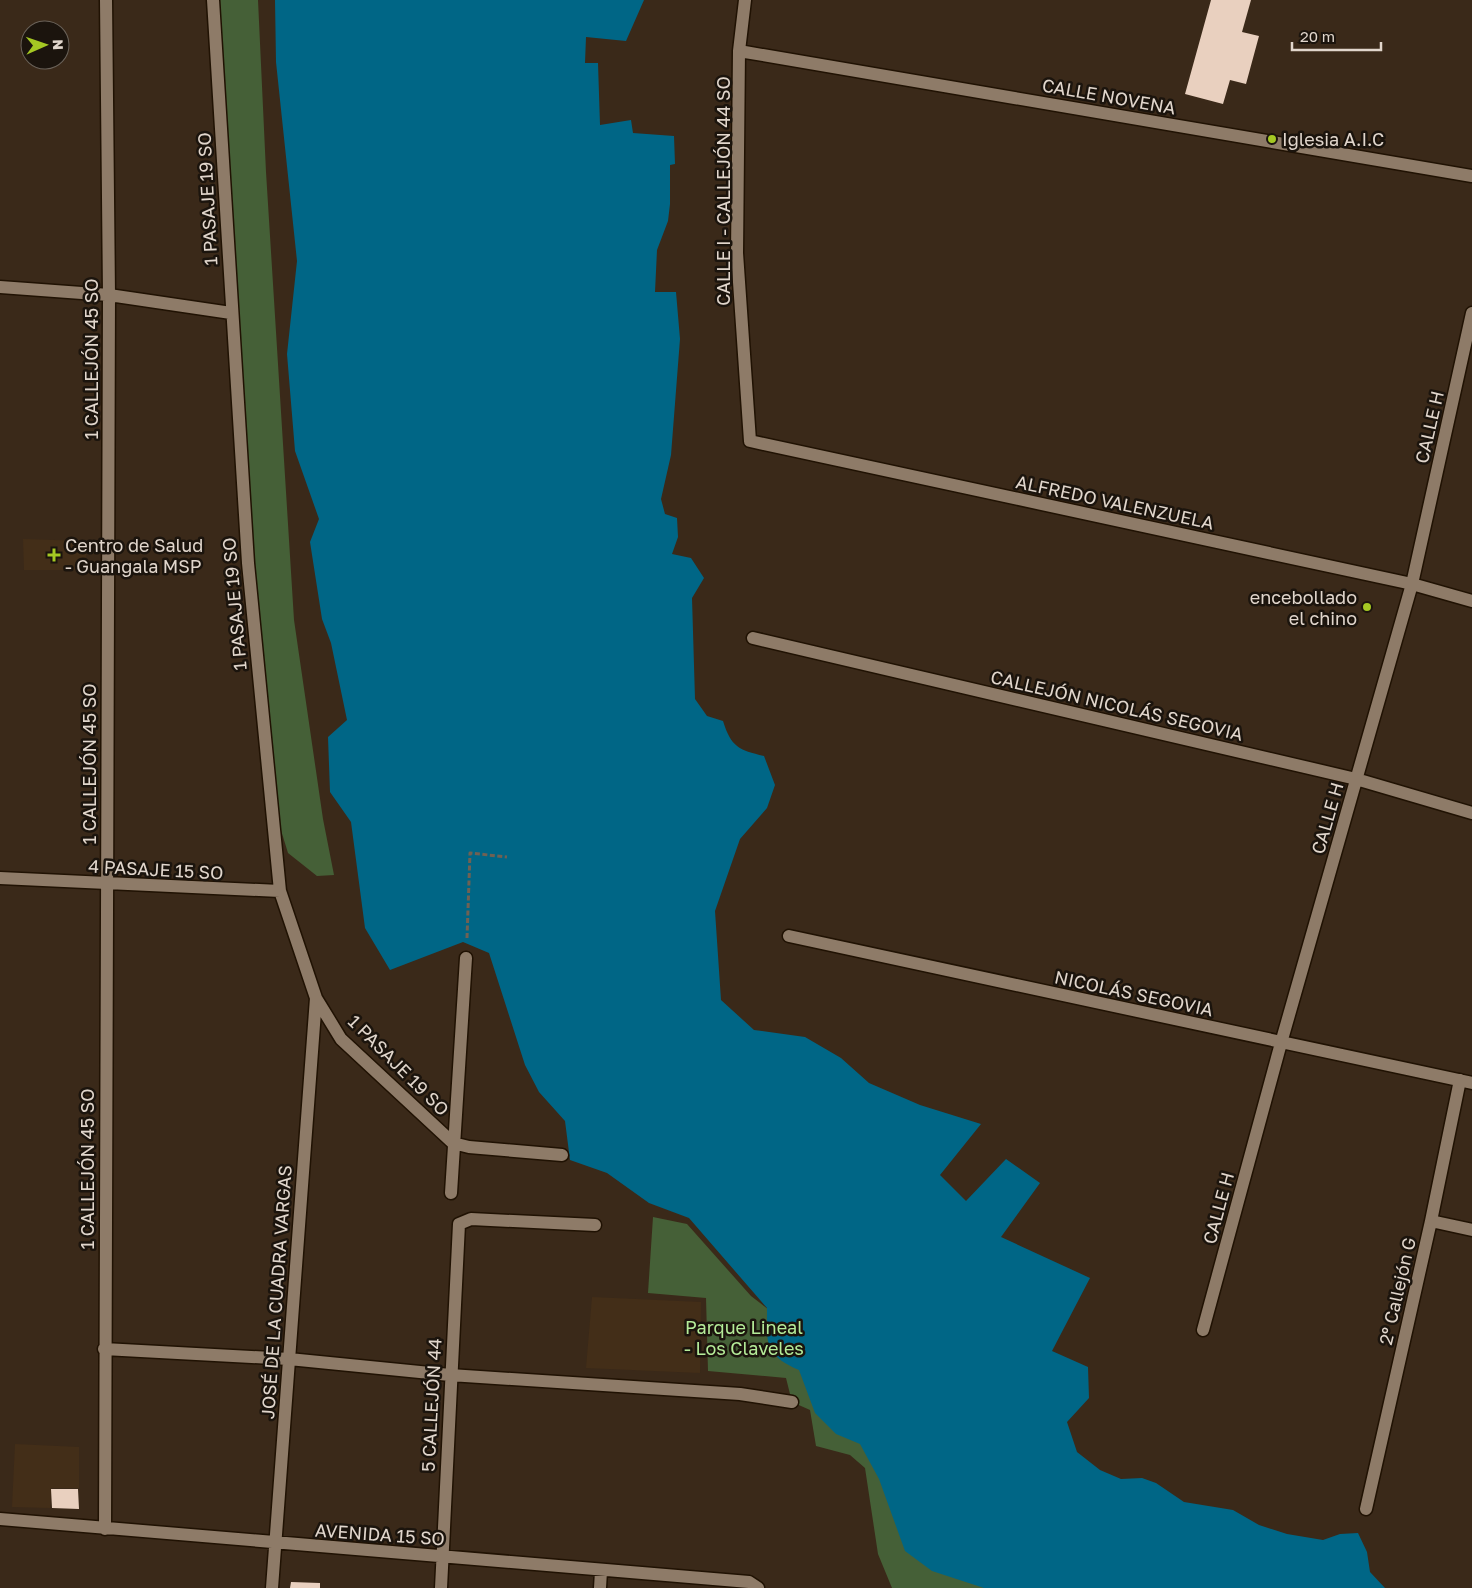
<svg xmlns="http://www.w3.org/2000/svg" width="1472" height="1588" viewBox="0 0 1472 1588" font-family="'Golos Text',sans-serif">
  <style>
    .built { fill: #432e18 }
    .green { fill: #456037 }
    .water { fill: #006686 }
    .building { fill: #e9d0bf }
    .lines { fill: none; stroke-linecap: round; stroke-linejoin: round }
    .minor-casing { stroke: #201203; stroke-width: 15 }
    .path { stroke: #706153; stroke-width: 3; stroke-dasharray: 5 2.5; stroke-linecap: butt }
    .minor { stroke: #8e7b68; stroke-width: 12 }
    .poi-dot { fill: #a5c823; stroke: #1b140d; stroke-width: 2 }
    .labels { text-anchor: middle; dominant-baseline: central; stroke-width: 5; stroke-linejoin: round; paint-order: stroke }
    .street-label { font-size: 18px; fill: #e1d6cc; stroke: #1b140d }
    .poi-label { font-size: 18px; fill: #e1d6cc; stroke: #1b140d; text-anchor: start }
    .park-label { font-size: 18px; fill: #b5ec99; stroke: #1b140d }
  </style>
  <rect width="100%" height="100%" fill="#3a2919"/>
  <path class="built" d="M23 539 86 541V570H24Z
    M592 1297 701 1302 700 1373 586 1368Z
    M15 1444 79 1447V1488H51L50 1508 12 1507Z"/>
  <path class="green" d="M220 0H258L266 172 294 620 323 819 334 875 317 876 288 853 280 827 254 559 235 279Z
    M653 1217 687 1224 751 1296 782 1320 1014 1588H892L878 1554 865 1468 850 1455 816 1446 810 1410 792 1402 786 1378 708 1371 706 1298 648 1293Z"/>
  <path class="water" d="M275 0H644L626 41 586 37 585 63H598L600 125 631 120 633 133 674 136 675 164 670 165V204L668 221 657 250 655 292H676L680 339 671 455 661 499 665 514 677 518 678 537 672 554 691 558 704 578 692 598 695 699 707 716 723 721C731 747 739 750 764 756L775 785 767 808 740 839 715 911 721 1000 754 1030 805 1037 841 1058 869 1083 920 1105 981 1124 940 1175 966 1201 1006 1159 1040 1183 1001 1237 1090 1278 1052 1351 1088 1367 1089 1398 1067 1422 1077 1452 1100 1470 1121 1479 1142 1478 1156 1483 1184 1502 1233 1510 1259 1525 1287 1534 1323 1540 1340 1534 1358 1533 1367 1552 1370 1572 1385 1588H984L932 1571 905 1551 879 1479 860 1444 836 1434 815 1413 799 1370C763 1354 767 1343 767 1308L689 1218 649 1203 607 1173 570 1160 565 1121 539 1092 525 1065 489 953 463 942 390 970 365 928 351 822 330 792 328 737 347 720 331 643 322 619 310 542 319 519 295 451 287 354 297 261 276 62Z"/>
  <path class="building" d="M1211 0H1251L1242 32 1259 36 1246 84 1230 80 1223 104 1185 94Z
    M51 1489H78L79 1509 52 1508Z
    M291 1582 320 1583V1588H290Z"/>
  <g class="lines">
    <defs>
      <path id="minor" d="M213 0 248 563 280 891 316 998 341 1039 453 1143 469 1147 562 1155
        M745 0 739 51 737 253 750 441 1412 584 1472 601
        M739 51 1472 176
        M0 287 109 295 231 313
        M753 638 1356 779 1472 813
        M0 878 280 891
        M789 936 1472 1083
        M451 1193 466 958
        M1431 1221 1472 1230
        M1203 1330 1281 1043 1412 584 1472 313
        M104 1349 289 1359 450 1375 740 1394 792 1402
        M1366 1509 1431 1221 1460 1080
        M0 1519 749 1582 758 1588
        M105 1529 109 295 106 0
        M272 1588 316 998
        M441 1588 459 1224 471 1219 595 1225
        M600 1588 601 1571"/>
    </defs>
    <use href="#minor" class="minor-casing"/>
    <path class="path" d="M467 938 470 853 507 857"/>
    <use href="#minor" class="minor"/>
  </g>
  <g class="poi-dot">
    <circle cx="1272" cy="139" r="5"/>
    <path d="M51.5 547.5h5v5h5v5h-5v5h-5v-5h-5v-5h5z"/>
    <circle cx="1367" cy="607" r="5"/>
  </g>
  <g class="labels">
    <g class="street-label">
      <text transform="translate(1109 96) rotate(10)">CALLE NOVENA</text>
      <text transform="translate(723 191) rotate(-90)">CALLE I - CALLEJÓN 44 SO</text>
      <text transform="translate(207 199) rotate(-93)">1 PASAJE 19 SO</text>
      <text transform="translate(91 359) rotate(-90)">1 CALLEJÓN 45 SO</text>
      <text transform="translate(1429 427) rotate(-77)">CALLE H</text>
      <text transform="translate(1115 502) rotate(12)">ALFREDO VALENZUELA</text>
      <text transform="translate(234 604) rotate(-95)">1 PASAJE 19 SO</text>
      <text transform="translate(1117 705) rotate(13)">CALLEJÓN NICOLÁS SEGOVIA</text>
      <text transform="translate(89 764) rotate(-90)">1 CALLEJÓN 45 SO</text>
      <text transform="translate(1327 818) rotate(-74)">CALLE H</text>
      <text transform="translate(156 869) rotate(3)">4 PASAJE 15 SO</text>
      <text transform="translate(1134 993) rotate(12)">NICOLÁS SEGOVIA</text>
      <text transform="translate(399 1065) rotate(45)">1 PASAJE 19 SO</text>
      <text transform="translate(87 1169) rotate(-90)">1 CALLEJÓN 45 SO</text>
      <text transform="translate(1218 1208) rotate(-75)">CALLE H</text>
      <text transform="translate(1397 1291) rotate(-77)">2º Callejón G</text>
      <text transform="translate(276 1292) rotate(-86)">JOSÉ DE LA CUADRA VARGAS</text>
      <text transform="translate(431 1405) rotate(-87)">5 CALLEJÓN 44</text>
      <text transform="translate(380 1534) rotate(4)">AVENIDA 15 SO</text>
    </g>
    <g class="poi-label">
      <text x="1282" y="139">Iglesia A.I.C</text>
      <text x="65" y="545">Centro de Salud<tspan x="65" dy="21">- Guangala MSP</tspan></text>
      <text x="1357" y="597" text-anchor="end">encebollado<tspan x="1357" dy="21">el chino</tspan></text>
    </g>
    <g class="park-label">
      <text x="744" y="1327">Parque Lineal<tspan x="744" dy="21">- Los Claveles</tspan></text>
    </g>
  </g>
  <g transform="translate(45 45) rotate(88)"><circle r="24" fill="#1b140d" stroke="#6a6259"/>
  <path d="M0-4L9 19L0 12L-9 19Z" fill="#a5c823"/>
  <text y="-8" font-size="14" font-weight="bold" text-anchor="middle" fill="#e1d6cc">N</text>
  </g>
  <path d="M1292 42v8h89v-8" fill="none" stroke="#e1d6cc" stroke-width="2.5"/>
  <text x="1300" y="42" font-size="15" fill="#e1d6cc" stroke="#1b140d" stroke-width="4" paint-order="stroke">20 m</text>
</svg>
